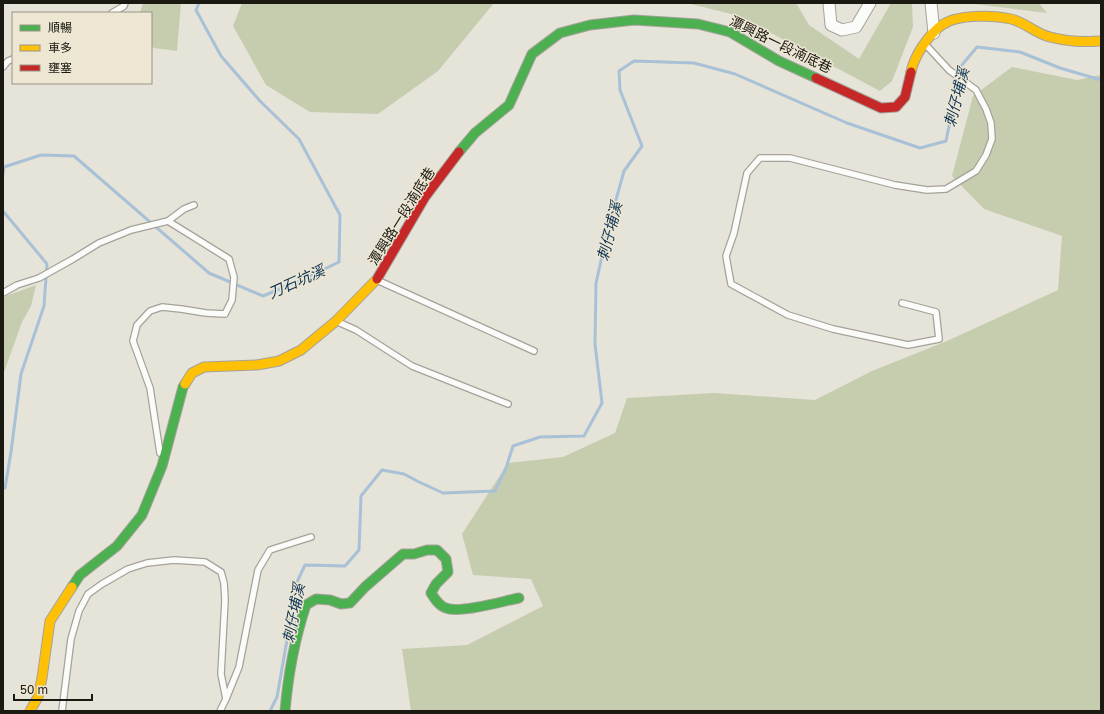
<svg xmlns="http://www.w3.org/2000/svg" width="1104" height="714" viewBox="0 0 1104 714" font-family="'Golos Text','Noto Sans TC',sans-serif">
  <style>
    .forest { fill: #c6cdaf }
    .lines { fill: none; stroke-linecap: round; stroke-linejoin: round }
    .stream { stroke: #a8c1d7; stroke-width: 3 }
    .lane-casing { stroke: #a5a29a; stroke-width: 8 }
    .street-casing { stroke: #a5a29a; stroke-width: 13 }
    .fast-casing { stroke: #a5a29a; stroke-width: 11 }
    .slow-casing { stroke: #a5a29a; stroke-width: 11 }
    .jam-casing { stroke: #a5a29a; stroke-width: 11 }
    .lane { stroke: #fbfbf9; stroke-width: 5.5 }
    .street { stroke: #fbfbf9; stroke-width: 11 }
    .fast { stroke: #4caf50; stroke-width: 9 }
    .slow { stroke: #ffc107; stroke-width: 9 }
    .jam { stroke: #c62828; stroke-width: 9 }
    .labels { text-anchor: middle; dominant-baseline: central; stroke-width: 3; stroke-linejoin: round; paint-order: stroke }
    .street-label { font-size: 14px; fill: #1b1912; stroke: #ece6d3 }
    .water-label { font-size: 15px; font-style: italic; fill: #0a3255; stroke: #ece6d3 }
  </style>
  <rect width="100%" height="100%" fill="#e6e3d9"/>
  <path class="forest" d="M143 3H181L177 51 154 48 151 46V13H140Z
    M242 3H494L438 71 378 114 310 112 266 85 233 26Z
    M687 3H796L809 25 859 59 891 3H912L913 27 892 81 880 91 739 16Z
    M967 3H1039L1047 13Z
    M1012 67 1077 80 1101 75V711H411L402 649 467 645 543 606 531 579 473 575 462 534 508 463 563 457 615 433 627 398 714 393 815 400 872 371 947 341 1058 290 1062 236 984 209 952 176 973 96Z
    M36 285 31 306 22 322 3 375V299L6 296Z"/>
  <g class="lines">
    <path class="stream" d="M3 174 4 167 41 155 74 156 209 273 263 296 308 277 339 262 340 215 299 139 260 101 221 56 196 10 199 3
      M3 211 47 264 44 306 21 374 11 452 5 488 3 489
      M270 711 277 697 287 640 289 614 297 582 305 565 345 566 359 550 361 496 382 470 404 474 419 482 443 493 495 491 506 468 513 446 540 437 584 436 602 403 595 344 596 283 609 225 624 171 642 146 620 90 619 71 634 61 694 63 735 74 847 123 920 148 946 141 961 66 977 47 1020 52 1060 68 1101 80"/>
    <defs>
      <path id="lane" d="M112 13 124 6 125 3
        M3 67 8 61 13 59
        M379 281 534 351
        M3 293 17 285 39 278 73 259 99 243 131 230 168 221 184 209 194 205
        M902 303 936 312 939 339 908 345 833 329 788 315 731 284 726 256 734 233 747 173 760 158H790L895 185 927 190 946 189 976 171 986 155 992 139 991 123 986 109 976 90 949 70 925 44
        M338 322 356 330 412 366 508 404
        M160 453 150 388 133 341 137 325 150 311 162 307 181 309 206 313 225 314 232 300 234 277 229 259 168 221
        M226 699 239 667 258 570 270 550 311 537
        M62 711 71 639 79 611 88 594 102 584 128 569 147 563 174 560 205 562 221 572 224 583 225 600 221 674 226 699 220 711"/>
      <path id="street" d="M829 3 831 25 842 30 856 27 870 3
        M931 3 934 33"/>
      <path id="fast" d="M459 152 475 133 509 105 532 54 560 33 590 25 634 20 698 24 730 32 779 61 816 78
        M72 587 80 575 117 546 142 515 162 466 183 387 185 384
        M285 711C288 676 295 638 306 605L316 599 330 600 341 604 350 603 365 587 403 554H414L427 550H437L446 559 448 572 436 584 431 593C435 599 439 606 446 608 460 614 503 601 519 598"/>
      <path id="slow" d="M911 72C914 56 929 34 942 25 957 14 994 15 1011 19 1025 22 1036 34 1050 37 1068 42 1083 42 1101 41
        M185 384 192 373 204 367 257 365 279 361 301 350 336 321 377 279
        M30 711 38 697 42 678 50 621 72 587"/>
      <path id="jam" d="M816 78 881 108 896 107 905 97 911 72
        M377 279 425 197 459 152"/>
    </defs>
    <use href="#lane" class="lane-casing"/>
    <use href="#street" class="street-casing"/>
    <use href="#fast" class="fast-casing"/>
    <use href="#slow" class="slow-casing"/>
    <use href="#jam" class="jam-casing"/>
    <use href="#lane" class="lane"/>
    <use href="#street" class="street"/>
    <use href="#fast" class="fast"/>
    <use href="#slow" class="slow"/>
    <use href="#jam" class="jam"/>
  </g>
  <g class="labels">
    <g class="street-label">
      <text transform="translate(781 44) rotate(26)">潭興路一段湳底巷</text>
      <text transform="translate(401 216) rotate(-58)">潭興路一段湳底巷</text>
    </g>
    <g class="water-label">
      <text transform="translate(956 97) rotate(-76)">刺仔埔溪</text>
      <text transform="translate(609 231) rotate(-76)">刺仔埔溪</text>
      <text transform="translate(296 281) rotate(-24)">刀石坑溪</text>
      <text transform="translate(293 613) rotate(-79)">刺仔埔溪</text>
    </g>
  </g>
  <rect width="1104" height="714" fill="none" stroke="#1b1912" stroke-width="8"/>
  <rect x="12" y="12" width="140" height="72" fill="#ece6d3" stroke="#989486"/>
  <rect x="20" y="25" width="20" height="6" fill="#4caf50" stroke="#989486"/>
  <text x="48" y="32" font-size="12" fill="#1b1912">順暢</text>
  <rect x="20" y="45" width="20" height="6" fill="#ffc107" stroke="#989486"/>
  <text x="48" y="52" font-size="12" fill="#1b1912">車多</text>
  <rect x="20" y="65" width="20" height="6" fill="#c62828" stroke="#989486"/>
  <text x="48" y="72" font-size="12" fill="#1b1912">壅塞</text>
  <path d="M14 694v6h78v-6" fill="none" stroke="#1b1912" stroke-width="2"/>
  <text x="20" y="694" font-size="12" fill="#1b1912" stroke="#ece6d3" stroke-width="3" paint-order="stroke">50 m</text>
</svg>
